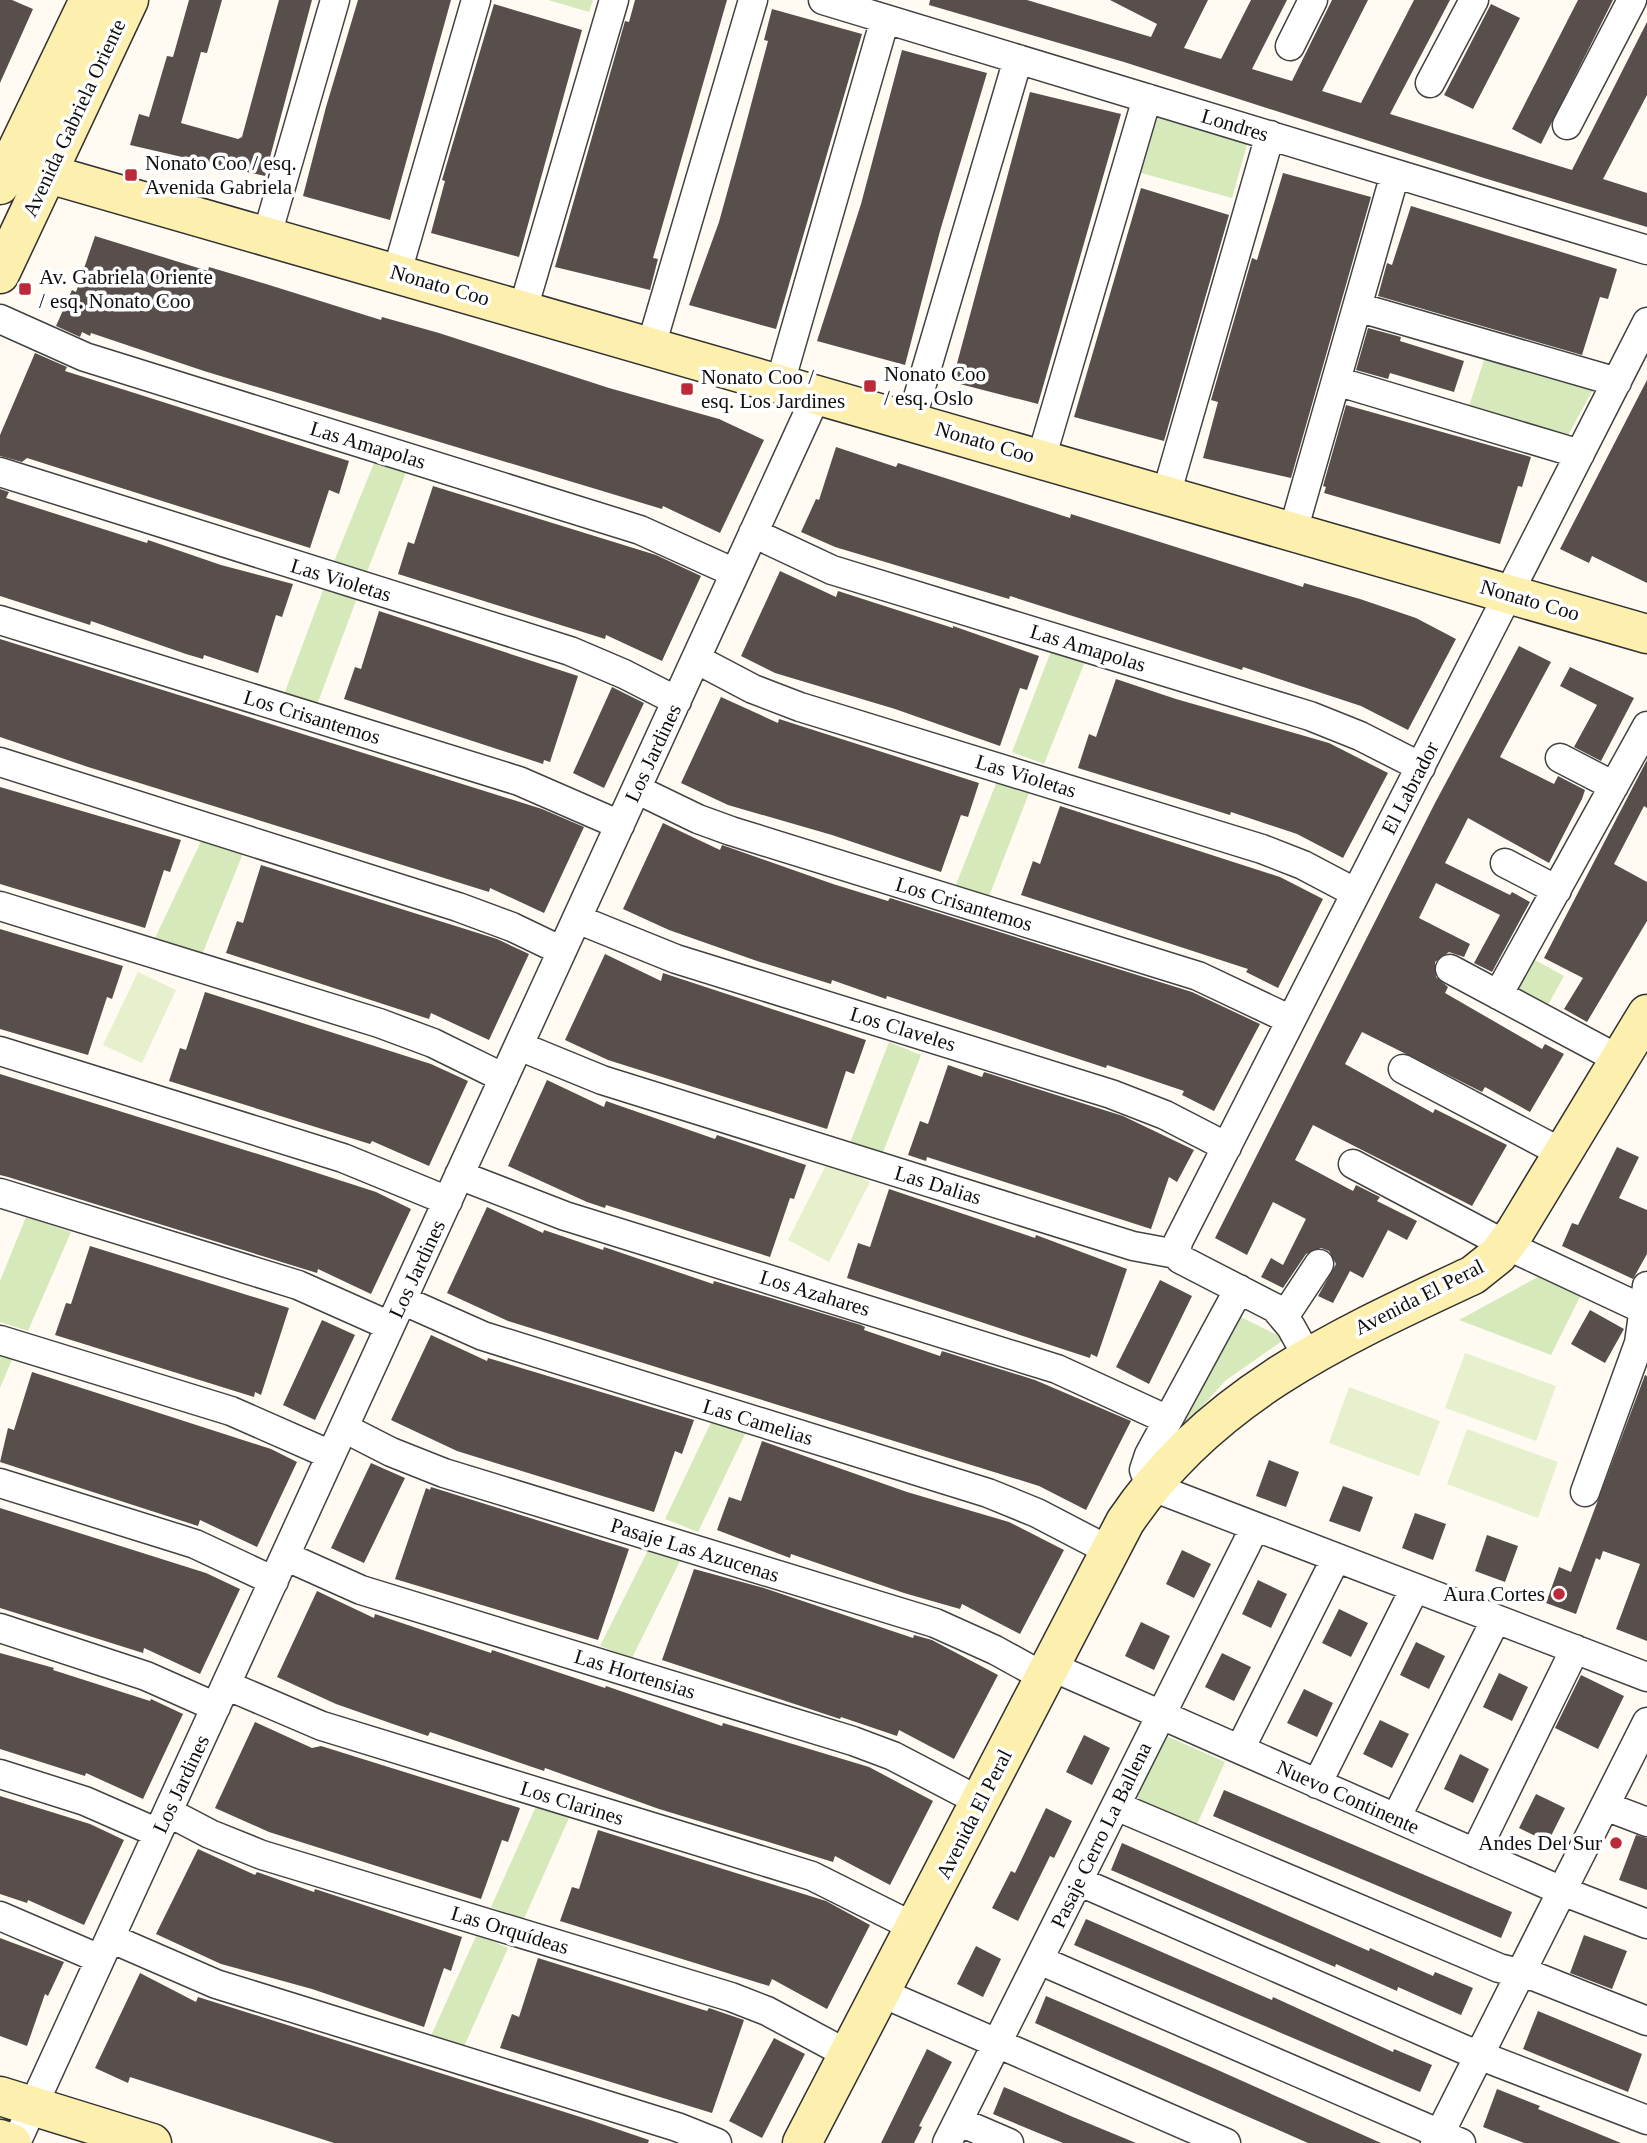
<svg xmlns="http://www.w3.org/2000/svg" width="1647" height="2143" viewBox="0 0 1647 2143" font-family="'Times New Roman',serif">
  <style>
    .green { fill: #d6e9bb }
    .pitch { fill: #e6f0cd }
    .building { fill: #584f4c }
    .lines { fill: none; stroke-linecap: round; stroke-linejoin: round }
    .street-casing { stroke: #424242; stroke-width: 31 }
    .secondary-casing { stroke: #313131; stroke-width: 41 }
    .street { stroke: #fff; stroke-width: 28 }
    .secondary { stroke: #fdefae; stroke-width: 38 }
    .poi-dot { fill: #bc2a3a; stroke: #fff; stroke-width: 2.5 }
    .labels { text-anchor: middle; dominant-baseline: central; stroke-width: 7; stroke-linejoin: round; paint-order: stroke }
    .street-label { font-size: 21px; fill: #0f0f0f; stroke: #fff }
    .poi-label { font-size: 21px; fill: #0f0f0f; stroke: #fff; text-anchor: start }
  </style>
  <rect width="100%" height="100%" fill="#fffbf2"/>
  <path class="green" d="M548 0H593L589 12Z
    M1150 113 1248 141 1232 198 1134 171Z
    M1488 348 1596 384 1566 439 1469 406Z
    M376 458 407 470 363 582 331 569Z
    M325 585 357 598 315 710 283 697Z
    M1053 646 1086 659 1044 764 1012 752Z
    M997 781 1029 793 988 899 955 887Z
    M204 835 246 846 201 957 154 940Z
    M1526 955 1564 976 1545 1010 1507 989Z
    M889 1042 921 1055 880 1160 848 1148Z
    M26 1217 71 1232 28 1331 0 1322V1281Z
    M1545 1273 1585 1287 1551 1355 1459 1320Z
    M1239 1316 1285 1339 1225 1381 1181 1430Z
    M0 1350 14 1355 0 1388Z
    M714 1416 748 1428 698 1532 665 1519Z
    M651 1544 683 1555 632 1658 600 1646Z
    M1162 1734 1225 1762 1195 1829 1132 1802Z
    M537 1804 569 1818 523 1921 491 1907Z
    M477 1934 508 1948 462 2051 430 2038Z"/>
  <path class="pitch" d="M138 972 176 990 142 1063 103 1045Z
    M828 1161 870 1182 829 1262 788 1240Z
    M1465 1353 1556 1386 1536 1441 1445 1408Z
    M1349 1387 1440 1421 1419 1476 1329 1443Z
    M1467 1429 1558 1462 1538 1518 1447 1484Z"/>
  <path class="building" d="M0 0H12L33 9 0 83Z
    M189 0H222L207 53 201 52 181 123 238 139 242 137 279 0H312L265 176 130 145 139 114 149 117 167 56 173 57Z
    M358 0H451L390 220 303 196 326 107Z
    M635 0H727L653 258 658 259 650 290 555 267 625 21 629 22Z
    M930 0H1027L1151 37 1157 24 1110 0H1208L1184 48 1221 59 1251 0H1287L1252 69 1292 81 1332 0H1368L1322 91 1361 103 1414 0H1450L1390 114 1572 170 1647 22V95L1603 179 1647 193V227L1484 178 1124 62 929 5Z
    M1578 0H1613L1541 144 1512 129Z
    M494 4 582 30 519 257 431 233 445 181 442 180Z
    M1491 4 1520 18 1473 109 1444 95Z
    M772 9 862 34 776 329 689 305 719 222 740 146 768 41 764 40Z
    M902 50 987 73 940 231 905 365 817 341 861 204Z
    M1030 92 1121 114 1038 404 952 382Z
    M1283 173 1371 197 1291 478 1203 458 1218 402 1211 400 1252 258 1257 260Z
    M1141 188 1229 215 1164 441 1074 417Z
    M1411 206 1617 269 1608 299 1600 297 1582 355 1378 296 1387 263 1392 265Z
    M95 236 208 271 209 267 266 284 381 320 382 317 439 333 609 388 719 419 764 440 720 533 663 506 662 509 204 371 91 333 90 336 82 332 80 337 56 326 72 290 76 292Z
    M1368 328 1401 337 1400 341 1464 361 1454 392 1390 373 1388 379 1356 370Z
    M35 353 67 367 65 371 349 461 339 494 329 490 310 548 27 458 22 462 0 456V435Z
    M1647 380V583L1592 556 1589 563 1560 549Z
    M1346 405 1531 457 1522 487 1518 486 1500 544 1324 493 1326 487 1323 486Z
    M836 447 896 467 898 463 1070 518 1071 514 1303 587 1304 583 1360 599 1416 618 1456 639 1408 730 1361 706 1243 667 1242 670 1010 596 1009 599 835 547 801 532 816 499 819 500Z
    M433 486 656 555 701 576 662 661 606 635 605 639 398 574 408 542 414 544Z
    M0 489 9 492 6 498 147 543 148 540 221 565 293 584 282 617 276 615 258 673 204 655 203 659 186 654 91 621 90 625 0 596Z
    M780 571 836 597 838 591 953 628V626L1039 656 1027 690 1020 688 1000 746 895 709 775 673 741 656Z
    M379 611 578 676 550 762 544 760 543 764 344 699 355 667 361 669Z
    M0 639 542 809 584 827 544 913 490 888 489 892 88 767 0 737Z
    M1519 646 1551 662 1500 757 1554 784 1558 776 1585 790 1582 799 1549 863 1468 818 1459 836 1445 863 1510 895 1512 892 1530 902 1492 972 1474 963 1500 915 1436 883 1419 918 1470 944 1464 957 1449 952 1435 962 1436 977 1448 987 1445 993 1542 1049 1545 1044 1564 1054 1530 1112 1485 1087 1482 1092 1362 1032 1345 1064 1433 1113 1435 1109 1507 1145 1472 1206 1313 1125 1295 1160 1353 1191 1356 1185 1380 1197 1377 1201 1417 1221 1407 1240 1388 1230 1363 1278 1350 1271 1333 1303 1318 1296 1336 1264 1329 1251 1321 1248 1306 1254 1283 1288 1261 1277 1271 1258 1283 1265 1306 1219 1273 1202 1247 1255 1215 1238 1435 803Z
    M1570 667 1634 698 1601 761 1574 747 1597 705 1560 686Z
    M1116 679 1176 699 1329 743 1388 773 1343 858 1297 834 1231 812 1230 815 1078 768 1089 734 1096 737Z
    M612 687 644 703 604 788 573 773Z
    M721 697 778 723 779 719 979 783 968 817 961 815 941 872 832 835 728 805 681 783Z
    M1647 760V808L1644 806 1614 864 1647 882V921L1587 1022 1564 1009 1583 978 1544 958Z
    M0 787 181 840 170 872 164 870 145 928 0 884Z
    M1060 806 1280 877 1323 899 1278 988 1246 972 1248 969 1021 895 1033 861 1040 864Z
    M663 823 720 850 722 845 833 884 888 901 890 898 1192 992 1260 1024 1214 1111 1182 1095 1184 1091 1107 1065 1106 1068 887 996 886 999 832 980 831 984 757 961 669 930 623 909Z
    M261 865 497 939 529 954 489 1040 431 1013 429 1019 226 953 237 921 243 923Z
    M0 929 123 966 112 999 107 997 88 1055 0 1029Z
    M605 954 661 981 663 973 866 1040 854 1074 846 1071 827 1129 608 1060 565 1040Z
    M205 992 431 1064 468 1081 429 1166 372 1141 370 1144 169 1081 180 1048 186 1050Z
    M948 1065 982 1077 984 1072 1123 1116 1194 1150 1177 1182 1169 1177 1151 1229 927 1157 926 1161 908 1155 920 1121 928 1124Z
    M0 1074 277 1160 376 1192 411 1209 371 1294 318 1269 317 1273 8 1177 0 1175Z
    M547 1080 604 1107 606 1101 715 1139 717 1135 806 1165 794 1199 790 1198 770 1257 606 1205 605 1208 587 1202 508 1166Z
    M1617 1147 1639 1157 1619 1198 1647 1210V1254L1633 1279 1562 1246 1572 1223 1578 1225Z
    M889 1189 1035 1238 1036 1235 1127 1269 1097 1357 1091 1354 1090 1358 847 1278 858 1243 870 1247Z
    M487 1207 543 1233 544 1230 603 1250 604 1247 713 1284 714 1281 861 1325 865 1327 864 1330 940 1356 942 1351 1035 1380 1131 1421 1086 1510 1039 1486 508 1321 447 1293Z
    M90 1246 289 1308 261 1395 255 1392 254 1397 55 1335 66 1303 71 1304Z
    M1160 1280 1192 1296 1149 1384 1116 1367Z
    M1590 1310 1624 1329 1605 1363 1571 1344Z
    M322 1320 355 1335 315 1420 283 1405Z
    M431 1335 487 1361 488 1358 694 1420 682 1454 675 1451 654 1512 457 1451 391 1420Z
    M32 1372 271 1449 297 1462 257 1547 200 1520 198 1526 0 1462 8 1428 14 1430Z
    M1645 1375 1647 1376V1641L1616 1629 1640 1564 1603 1551 1600 1560 1596 1558 1576 1614 1546 1603 1559 1567 1571 1572Z
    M762 1441 907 1492 1009 1522 1064 1550 1020 1634 962 1604 960 1609 904 1593 791 1554 790 1558 717 1530 729 1497 741 1501Z
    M1269 1460 1299 1472 1286 1507 1256 1496Z
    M371 1463 405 1478 364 1563 331 1548Z
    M1343 1486 1373 1497 1360 1532 1329 1521Z
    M431 1487 629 1549 598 1640 395 1579 426 1488 430 1490Z
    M0 1508 206 1573 240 1589 200 1674 144 1648 143 1653 0 1608Z
    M1415 1513 1446 1524 1433 1560 1402 1548Z
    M1487 1535 1518 1546 1505 1582 1475 1571Z
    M1182 1550 1211 1564 1194 1598 1166 1584Z
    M694 1569 764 1588 913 1638 914 1635 932 1640 998 1675 954 1759 899 1730 897 1736 841 1717 840 1719 662 1660Z
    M1258 1580 1287 1594 1271 1628 1242 1614Z
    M317 1591 374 1618 375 1614 491 1653 492 1650 605 1688 606 1686 722 1726 723 1723 869 1767 933 1801 890 1885 835 1856 833 1862 775 1844 659 1809 545 1768 544 1771 430 1732 428 1736 393 1724 336 1704 277 1677Z
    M1339 1609 1368 1623 1351 1657 1322 1643Z
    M1141 1622 1170 1636 1154 1670 1125 1656Z
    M1416 1642 1445 1656 1429 1689 1400 1675Z
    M0 1653 54 1668 53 1670 150 1701 151 1699 183 1714 143 1799 86 1773 85 1776 0 1749Z
    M1222 1653 1251 1667 1234 1701 1205 1687Z
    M1499 1673 1528 1687 1512 1721 1483 1707Z
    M1581 1675 1624 1696 1598 1749 1555 1728Z
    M1304 1689 1333 1703 1317 1737 1287 1723Z
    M1380 1720 1409 1734 1392 1768 1363 1754Z
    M255 1722 312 1748 321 1746 520 1808 508 1842 502 1840 481 1899 269 1832 215 1808Z
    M1084 1735 1110 1748 1092 1785 1066 1772Z
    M1460 1754 1489 1769 1473 1803 1444 1789Z
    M1224 1790 1512 1912 1501 1938 1213 1816Z
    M1536 1794 1565 1808 1548 1842 1519 1828Z
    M0 1796 90 1824 124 1840 84 1925 28 1900 27 1903 0 1894Z
    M1046 1808 1072 1821 1054 1858 1050 1856 1018 1921 992 1908 1011 1871 1015 1873Z
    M598 1830 826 1901 870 1925 827 2009 772 1979 769 1986 560 1921 572 1887 579 1889Z
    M1636 1835 1647 1838V1890L1619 1880Z
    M1122 1843 1369 1951 1370 1948 1433 1976 1435 1972 1473 1988 1461 2015 1398 1987 1397 1991 1336 1964 1335 1967 1111 1870Z
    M198 1849 255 1875 257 1872 314 1892 315 1889 462 1937 451 1971 444 1968 424 2027 312 1989 221 1964 156 1934Z
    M1086 1919 1272 2000 1273 1997 1393 2052 1394 2049 1432 2065 1420 2092 1074 1945Z
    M1584 1935 1627 1951 1612 1989 1570 1973Z
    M0 1938 64 1962 48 1996 45 1994 27 2046 0 2036Z
    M976 1946 1001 1959 983 1997 957 1984Z
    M538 1958 707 2011 709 2008 744 2020 712 2113 500 2048 512 2014 519 2017Z
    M140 1973 196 2002 198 1997 590 2120 649 2140 648 2143H334L130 2077 128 2083 95 2068Z
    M1046 1996 1211 2067 1381 2143H1308L1098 2051 1035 2023Z
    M1538 2011 1642 2054 1628 2092 1523 2049Z
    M774 2038 805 2054 762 2138 729 2121Z
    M927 2049 952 2062 919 2126 922 2127 914 2143H881Z
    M1004 2087 1073 2117 1136 2143H1063L1031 2130 993 2114Z
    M1497 2089 1540 2106 1538 2109 1621 2143H1524L1483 2127Z"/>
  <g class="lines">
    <defs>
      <path id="street" d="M823 0 1647 250
        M1290 46 1313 0
        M1430 83 1474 0
        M1567 125 1632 0
        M267 235 335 0
        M397 272 476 0
        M1357 307 1617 382
        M523 309 614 0
        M0 319 85 357 640 530 735 573
        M651 346 753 0
        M1336 381 1580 454
        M780 383 885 19
        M911 421 1018 59
        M1041 459 1147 98
        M0 472 570 651 624 674 677 701
        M1166 495 1270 135
        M1293 531 1395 174
        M753 533 832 570 1310 716 1360 736 1421 767
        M0 620 519 781 620 825
        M696 659 753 689 800 707 1262 849 1303 865 1356 893
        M1560 758 1614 786
        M0 762 458 907 512 927 562 951
        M636 789 698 819 731 831 1198 976 1291 1020
        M1505 863 1557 890
        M0 906 379 1023 433 1043 504 1078
        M577 919 676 959 1111 1094 1165 1115 1227 1147
        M1450 969 1620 1060
        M1498 995 1647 726
        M519 1046 602 1080 1133 1246 1176 1254 1180 1259 1275 1308 1291 1327 1307 1356
        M0 1051 343 1158 448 1201
        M1403 1069 1562 1153
        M1353 1164 1506 1245 1647 1311
        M459 1175 565 1216 1057 1369 1168 1420
        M0 1193 298 1285 390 1326
        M1176 1254 1178 1242 1647 322
        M1239 1289 1149 1455 1144 1470 1150 1486 1647 1677
        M402 1300 483 1336 988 1493 1037 1513 1110 1551
        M1284 1317 1319 1264
        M0 1340 231 1411 331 1455
        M344 1428 391 1452 444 1473 935 1623 995 1650 1044 1677
        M0 1483 195 1544 274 1581
        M1585 1492 1639 1343 1647 1286
        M285 1556 361 1590 853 1741 893 1756 981 1802
        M0 1628 146 1676 216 1707
        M1050 1666 1562 1891 1647 1924
        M226 1685 322 1726 812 1876 916 1928
        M1240 1749 1336 1558
        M0 1774 85 1801 158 1833
        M1317 1784 1415 1588
        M1116 1806 1499 1968 1536 1977 1647 2021
        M1605 1806 1647 1822
        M168 1812 210 1834 262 1855 731 1997 767 2011 849 2055
        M1396 1818 1496 1619
        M1475 1853 1575 1649
        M1078 1881 1463 2049 1647 2120
        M0 1916 100 1959
        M110 1938 216 1984 677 2127 717 2143
        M1039 1960 1461 2143
        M882 1993 1226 2143
        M958 2121 1009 2143
        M16 2143 817 394
        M947 2143 1255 1527
        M1435 2143 1647 1722"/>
      <path id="secondary" d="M0 160 1647 634
        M0 185 89 0
        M0 274 129 0
        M0 2096 152 2143
        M0 2139 12 2143
        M802 2143 1125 1522C1210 1395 1340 1337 1473 1275L1498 1255 1515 1232 1647 1014"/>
    </defs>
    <use href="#street" class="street-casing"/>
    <use href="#secondary" class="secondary-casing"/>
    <use href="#street" class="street"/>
    <use href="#secondary" class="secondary"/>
  </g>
  <g class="poi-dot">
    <rect x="124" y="168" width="14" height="14" rx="3.5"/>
    <rect x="18" y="282" width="14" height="14" rx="3.5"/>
    <rect x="863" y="379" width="14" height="14" rx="3.5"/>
    <rect x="680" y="382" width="14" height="14" rx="3.5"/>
    <circle cx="1559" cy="1594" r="7"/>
    <circle cx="1616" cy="1843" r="7"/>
  </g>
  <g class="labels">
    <g class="street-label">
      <text transform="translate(74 118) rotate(-65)">Avenida Gabriela Oriente</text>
      <text transform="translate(1235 125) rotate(17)">Londres</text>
      <text transform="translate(440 285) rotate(16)">Nonato Coo</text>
      <text transform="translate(985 442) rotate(16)">Nonato Coo</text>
      <text transform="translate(368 445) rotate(17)">Las Amapolas</text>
      <text transform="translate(341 580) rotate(17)">Las Violetas</text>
      <text transform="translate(1530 600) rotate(16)">Nonato Coo</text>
      <text transform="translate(1088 648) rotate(17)">Las Amapolas</text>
      <text transform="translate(312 717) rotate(17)">Los Crisantemos</text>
      <text transform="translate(653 753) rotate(-65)">Los Jardines</text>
      <text transform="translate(1026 776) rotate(17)">Las Violetas</text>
      <text transform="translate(1410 788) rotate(-63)">El Labrador</text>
      <text transform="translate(964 904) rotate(17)">Los Crisantemos</text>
      <text transform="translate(903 1029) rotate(17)">Los Claveles</text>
      <text transform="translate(938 1185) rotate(17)">Las Dalias</text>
      <text transform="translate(417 1269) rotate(-65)">Los Jardines</text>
      <text transform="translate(815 1293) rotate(17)">Los Azahares</text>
      <text transform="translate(1419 1297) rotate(-27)">Avenida El Peral</text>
      <text transform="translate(758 1422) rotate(17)">Las Camelias</text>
      <text transform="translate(695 1550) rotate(17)">Pasaje Las Azucenas</text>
      <text transform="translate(635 1674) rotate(17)">Las Hortensias</text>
      <text transform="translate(181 1784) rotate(-65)">Los Jardines</text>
      <text transform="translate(1348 1797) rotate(24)">Nuevo Continente</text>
      <text transform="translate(572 1803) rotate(17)">Los Clarines</text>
      <text transform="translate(974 1814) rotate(-63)">Avenida El Peral</text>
      <text transform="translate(1101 1835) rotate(-64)">Pasaje Cerro La Ballena</text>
      <text transform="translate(510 1930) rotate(17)">Las Orquídeas</text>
    </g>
    <g class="poi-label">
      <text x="145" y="163">Nonato Coo / esq.<tspan x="145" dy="24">Avenida Gabriela</tspan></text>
      <text x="39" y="277">Av. Gabriela Oriente<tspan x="39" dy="24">/ esq. Nonato Coo</tspan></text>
      <text x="884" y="374">Nonato Coo<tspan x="884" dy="24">/ esq. Oslo</tspan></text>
      <text x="701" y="377">Nonato Coo /<tspan x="701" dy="24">esq. Los Jardines</tspan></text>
      <text x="1545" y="1594" text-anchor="end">Aura Cortes</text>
      <text x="1602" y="1843" text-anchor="end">Andes Del Sur</text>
    </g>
  </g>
</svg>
